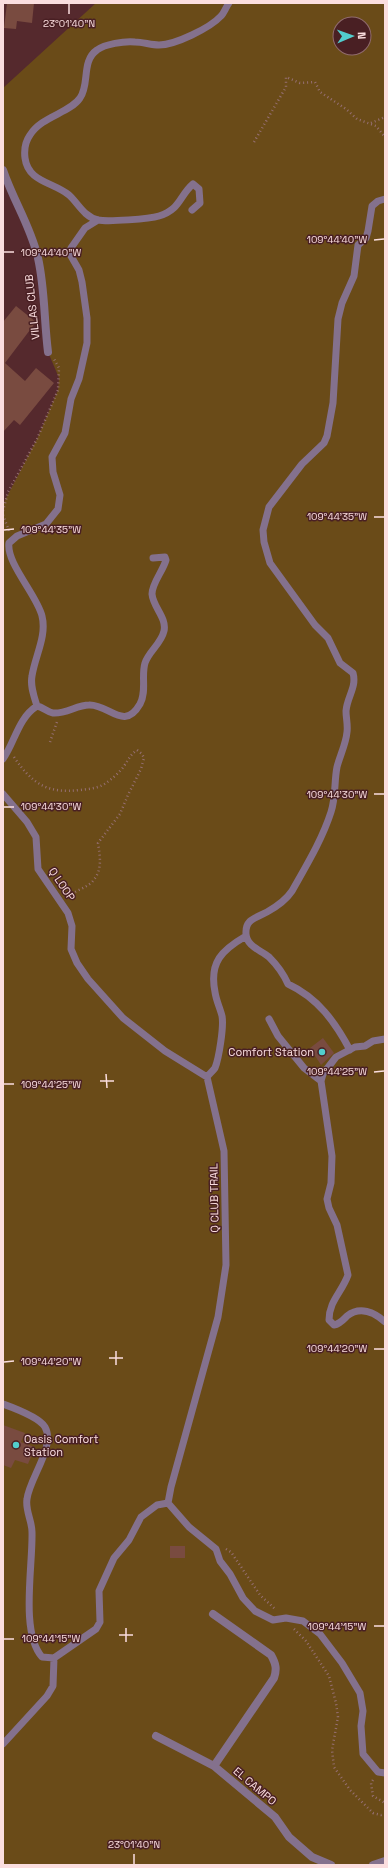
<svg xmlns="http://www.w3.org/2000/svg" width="388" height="1868" viewBox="0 0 388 1868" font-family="'Space Grotesk',sans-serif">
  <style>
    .green { fill: #6a4b18; fill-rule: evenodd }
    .building { fill: #794b40 }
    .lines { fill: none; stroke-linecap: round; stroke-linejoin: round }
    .path { stroke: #966f72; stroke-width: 2.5; stroke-dasharray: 1 3; stroke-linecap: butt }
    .service { stroke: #84718d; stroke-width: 7 }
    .minor { stroke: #84718d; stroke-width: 8 }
    .ticks { fill: none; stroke: #fbdedf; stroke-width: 1.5 }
    .poi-dot { fill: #52cdcd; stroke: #491f23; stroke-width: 1.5 }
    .labels { text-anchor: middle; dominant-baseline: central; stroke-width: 3; stroke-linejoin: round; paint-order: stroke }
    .street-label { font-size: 11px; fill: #fbdedf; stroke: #491f23 }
    .poi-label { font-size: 11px; fill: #fbdedf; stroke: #491f23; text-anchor: end }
    .ticks-label { font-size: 10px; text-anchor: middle; fill: #fbdedf; stroke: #491f23; stroke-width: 3; stroke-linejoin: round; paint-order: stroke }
  </style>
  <rect width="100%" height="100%" fill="#55292d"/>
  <path class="green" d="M96 3H385V1865H3V504L37 439 58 390 59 378 48 352 38 258 3 170V88ZM340 24H364V48H340Z"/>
  <path class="building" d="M7 3H34L32 23 17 21 16 29 4 28Z
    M16 306 36 322 5 363 25 381 36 368 54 383 20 425 14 420 3 432V322Z
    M323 1038 334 1053 321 1065 310 1048Z
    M3 1425 25 1433 21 1442 35 1447 28 1464 15 1460 11 1468 3 1465Z
    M170 1546H185V1558H170Z"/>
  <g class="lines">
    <path class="path" d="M371 123 385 117
      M254 142 286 87V77L300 83 315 82 320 92 346 109 357 119 376 126 385 137
      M3 511 8 492 37 439 58 390 59 368 54 359
      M3 515 9 531
      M50 742 57 722
      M14 757C32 784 48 794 80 790 89 789 99 788 106 783 112 779 120 772 124 766 129 759 130 755 137 750L142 754 144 758 141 769 128 795 120 814 98 843C100 857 103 870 92 882 85 889 74 890 68 898
      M226 1549 231 1552 260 1595 275 1609
      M294 1629 306 1641 329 1676 336 1703 338 1717 332 1750 334 1767 350 1790 373 1813 381 1815 385 1814
      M373 1780 371 1783 373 1796 385 1803"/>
    <path class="service" d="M192 210 200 203 199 189 193 184C179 196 181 209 159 216 149 219 108 222 98 220 84 217 78 203 69 195 53 182 28 182 25 158 24 150 25 142 30 135 42 116 70 113 80 98 90 84 81 61 97 50 105 44 124 41 135 42 143 42 151 45 159 45 175 45 210 28 221 16 224 13 226 7 229 3
      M37 706C43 707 47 712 53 713 66 714 77 705 89 705 109 704 124 732 140 704 147 691 141 676 145 663 149 651 161 644 164 631 167 618 153 607 152 594 152 583 163 571 166 560L165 557 153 558
      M3 759C15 742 18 718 37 706 34 696 30 686 32 676 35 656 47 636 42 616 37 595 6 563 9 543L17 536 46 524 58 509 60 495 53 472 52 457 65 433 71 399 79 379 87 343V318L82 282 79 270 71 256V248L85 228 98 220
      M3 794 27 822 36 837 38 869 68 913 72 926 71 949 77 963 88 979 123 1018 165 1051 207 1077 224 1151 226 1265 218 1317 171 1487 168 1503
      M269 1019 278 1036 304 1068 321 1081
      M385 1039 373 1041 365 1046 355 1047 336 1057 323 1074 321 1081 332 1156 331 1183 327 1199 329 1208 337 1225 348 1275C342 1292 329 1301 329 1320L334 1325C340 1324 343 1320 347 1316 360 1306 374 1312 385 1322
      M350 1050C335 1022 318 998 288 984 284 975 277 965 269 957 261 950 247 947 246 934 245 919 256 918 267 912 276 907 286 900 292 891 306 866 322 840 331 812 336 797 334 782 337 767 340 755 346 744 347 732 348 725 346 718 346 711 347 697 357 687 353 673L340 663 328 638 315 625 270 563 264 542 263 530 269 507 302 464 324 443 327 436 333 403 338 319 342 303 354 276 358 245 366 238 368 231 372 206 378 201 385 199
      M207 1077C209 1074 213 1071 215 1068 219 1058 224 1026 222 1016 220 1008 216 1000 215 992 209 962 222 950 246 936
      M3 1404C14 1408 39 1417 45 1427 56 1446 29 1479 27 1499 25 1510 32 1521 32 1532 33 1566 20 1632 42 1657L54 1658 96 1629 100 1622 99 1591 114 1558 129 1540 141 1517 157 1505 168 1503
      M168 1503 189 1527 216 1549 220 1561 230 1574 243 1598 255 1611 273 1620 286 1618 303 1621 320 1634 342 1663 360 1693 363 1711 361 1726 363 1754 378 1772 385 1773
      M3 1744 47 1696 53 1686 54 1658"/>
    <path class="minor" d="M3 170C13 200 31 227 38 258 45 289 44 321 48 352
      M213 1614 271 1655C276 1664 277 1669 274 1678L214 1766
      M156 1736 214 1766 275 1817 289 1837 312 1857 331 1865
      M373 1865 385 1861"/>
  </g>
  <path class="ticks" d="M69 4V14M374 240 384 239M4 252H14M374 517H384M4 530 14 529M374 794H384M4 807H14M374 1072 384 1071M106 1074 107 1088M100 1081H114M4 1084H14M374 1349H384M116 1351V1365M109 1358H123M4 1362 14 1361M374 1626H384M126 1628V1642M119 1635H133M4 1639H14M134 1854V1864"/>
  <g class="poi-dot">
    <circle cx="322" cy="1052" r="4"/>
    <circle cx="16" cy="1445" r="4"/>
  </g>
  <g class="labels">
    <g class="street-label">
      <text transform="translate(32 307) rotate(-96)">VILLAS CLUB</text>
      <text transform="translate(62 884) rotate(56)">Q LOOP</text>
      <text transform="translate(214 1198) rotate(-91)">Q CLUB TRAIL</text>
      <text transform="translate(255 1786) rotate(40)">EL CAMPO</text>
    </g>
    <g class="poi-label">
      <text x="314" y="1052">Comfort Station</text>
      <text x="24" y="1439" text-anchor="start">Oasis Comfort<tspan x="24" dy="13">Station</tspan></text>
    </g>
  </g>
  <g class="ticks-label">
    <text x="69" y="27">23°01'40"N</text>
    <text x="337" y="243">109°44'40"W</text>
    <text x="51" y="256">109°44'40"W</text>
    <text x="337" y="520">109°44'35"W</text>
    <text x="51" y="533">109°44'35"W</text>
    <text x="337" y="798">109°44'30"W</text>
    <text x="51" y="810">109°44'30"W</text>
    <text x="337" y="1075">109°44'25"W</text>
    <text x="51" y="1088">109°44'25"W</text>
    <text x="337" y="1352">109°44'20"W</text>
    <text x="51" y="1365">109°44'20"W</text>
    <text x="337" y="1630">109°44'15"W</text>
    <text x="51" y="1642">109°44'15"W</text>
    <text x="134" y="1848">23°01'40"N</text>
  </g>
  <rect width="388" height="1868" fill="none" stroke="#fbdedf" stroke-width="8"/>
  <g transform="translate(352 36) rotate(88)"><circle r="19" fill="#491f23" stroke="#906b6e"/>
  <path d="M0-3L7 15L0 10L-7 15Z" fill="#52cdcd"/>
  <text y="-6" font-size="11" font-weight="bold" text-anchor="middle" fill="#fbdedf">N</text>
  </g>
</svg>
